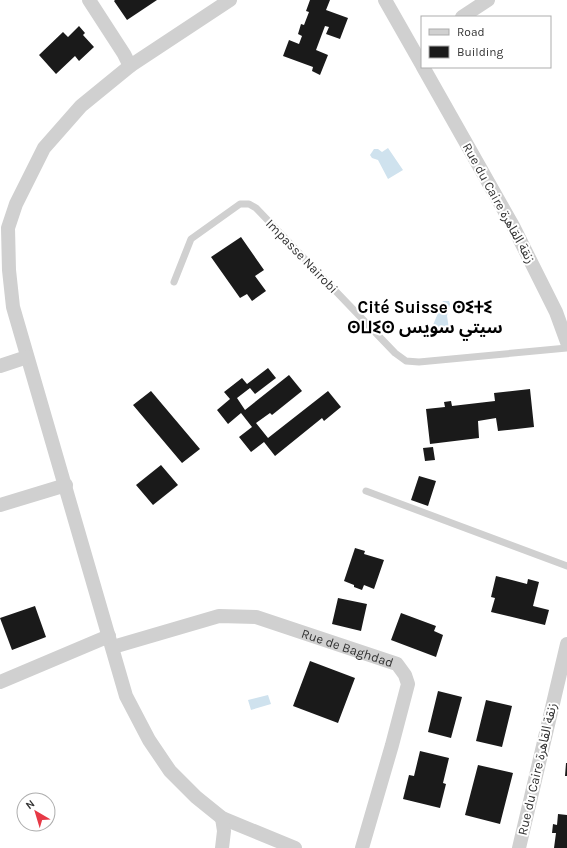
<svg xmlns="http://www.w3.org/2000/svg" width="567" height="848" viewBox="0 0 567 848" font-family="Karla,'Noto Sans Arabic','Noto Sans Tifinagh',sans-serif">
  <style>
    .water { fill: #cfe2ee }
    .building { fill: #1a1a1a }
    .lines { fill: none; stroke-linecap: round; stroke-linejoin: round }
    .service { stroke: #d0d0d0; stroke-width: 7 }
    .minor { stroke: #d0d0d0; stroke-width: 14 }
    .labels { text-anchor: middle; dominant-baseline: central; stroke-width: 4; stroke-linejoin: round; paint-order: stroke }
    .street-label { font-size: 13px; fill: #333; stroke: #fff }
    .district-label { font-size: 17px; font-weight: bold; fill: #000; stroke: #fff }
  </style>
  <rect width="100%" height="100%" fill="#fff"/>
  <path class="water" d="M388 148 403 170 388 179 378 160 372 158 370 155 374 149H378L382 152Z
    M443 301H449L450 304 447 316 449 329 447 333 439 335 435 333 433 325Z
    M268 695 271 704 251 710 248 700Z"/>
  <path class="building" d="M115 0H157L127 20 114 1Z
    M310 0H330L326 10 348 18 340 39 326 34 329 27 325 26 316 50 328 55 320 75 312 71 313 67 283 56 289 40 299 44 302 36 298 34 301 24 304 25 309 12 306 11Z
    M79 26 85 33 83 35 94 47 79 61 75 56 56 74 39 55 63 32 68 37Z
    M241 237 264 270 255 276 266 291 252 301 247 294 240 298 211 257Z
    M268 368 276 378 255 394 250 388 237 398 245 410 289 375 302 391 272 415 270 413 256 423 268 438 328 391 341 407 324 421 322 418 275 456 264 442 251 452 239 437 252 427 241 413 228 424 217 410 230 399 224 392 242 378 247 384Z
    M530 389 534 427 498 431 496 418 478 421 479 438 430 444 426 409 445 407 444 402 451 401 452 406 495 401 494 393Z
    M151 391 200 449 182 463 133 405Z
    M433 447 435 460 425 461 423 448Z
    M161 465 178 485 153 505 136 485Z
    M419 476 436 481 428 506 411 500Z
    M355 548 365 551 364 554 384 560 374 589 364 585 362 590 354 587V585L344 581Z
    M496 576 527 584 528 579 539 582 533 606 549 610 545 625 491 612 495 598 491 597Z
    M338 598 367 604 361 631 332 624Z
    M35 606 46 637 12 650 0 618Z
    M401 613 436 626 434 631 443 635 436 657 391 640Z
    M310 661 355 678 338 723 293 706Z
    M438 691 462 697 451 738 428 732Z
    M486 700 512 706 502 747 476 741Z
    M420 751 449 758 443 783 446 784 440 808 403 799 409 775 414 776Z
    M566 763H567V776H565Z
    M478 765 513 773 500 824 465 815Z
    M558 814 567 815V848H554L556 833H552L553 824 557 825Z"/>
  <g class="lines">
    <path class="service" d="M174 282 191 239 240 204H249L256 208 395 353 406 361 419 362 567 348
      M366 491 567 566"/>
    <g class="minor">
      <path d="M89 0 124 54 130 66"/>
      <path d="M230 0 130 66 81 106 44 148 16 204 8 228 9 270 13 307 126 696 149 740 170 771 196 797 222 818 295 848"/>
      <path d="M385 0 422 65"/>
      <path d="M462 17 488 0"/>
      <path d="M423 67 513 226 556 312 567 342"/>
      <path d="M0 366 27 357"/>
      <path d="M0 505 66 485"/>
      <path id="s1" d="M113 647 219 616 256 617 397 664 405 675 408 684 392 745 362 848"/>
      <path d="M0 682 109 636"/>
      <path d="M222 818 224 831 222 848"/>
      <path d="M519 848 567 644"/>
    </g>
  </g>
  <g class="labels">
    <g class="street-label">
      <text transform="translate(499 203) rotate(61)">Rue du Caire زنقة القاهرة</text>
      <text transform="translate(302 256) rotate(46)">Impasse Nairobi</text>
      <text stroke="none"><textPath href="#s1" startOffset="244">Rue de Baghdad</textPath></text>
      <text transform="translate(537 769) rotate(-77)">Rue du Caire زنقة القاهرة</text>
    </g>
    <g class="district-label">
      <text x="425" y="307">Cité Suisse ⵙⵉⵜⵉ<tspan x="425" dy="20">ⵙⵡⵉⵙ سيتي سويس</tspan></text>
    </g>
  </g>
  <rect x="421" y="16" width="130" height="52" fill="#ffffff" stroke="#adadad"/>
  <rect x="429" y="29" width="20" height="6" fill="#d0d0d0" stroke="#adadad"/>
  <text x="457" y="36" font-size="12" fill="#333333">Road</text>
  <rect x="429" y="46" width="20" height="12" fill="#1a1a1a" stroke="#adadad"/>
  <text x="457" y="56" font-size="12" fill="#333333">Building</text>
  <g transform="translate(36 812) rotate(322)"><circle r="19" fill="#ffffff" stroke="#adadad"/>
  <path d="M0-3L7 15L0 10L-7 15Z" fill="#e63946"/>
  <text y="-6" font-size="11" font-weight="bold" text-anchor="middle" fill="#333333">N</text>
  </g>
</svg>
